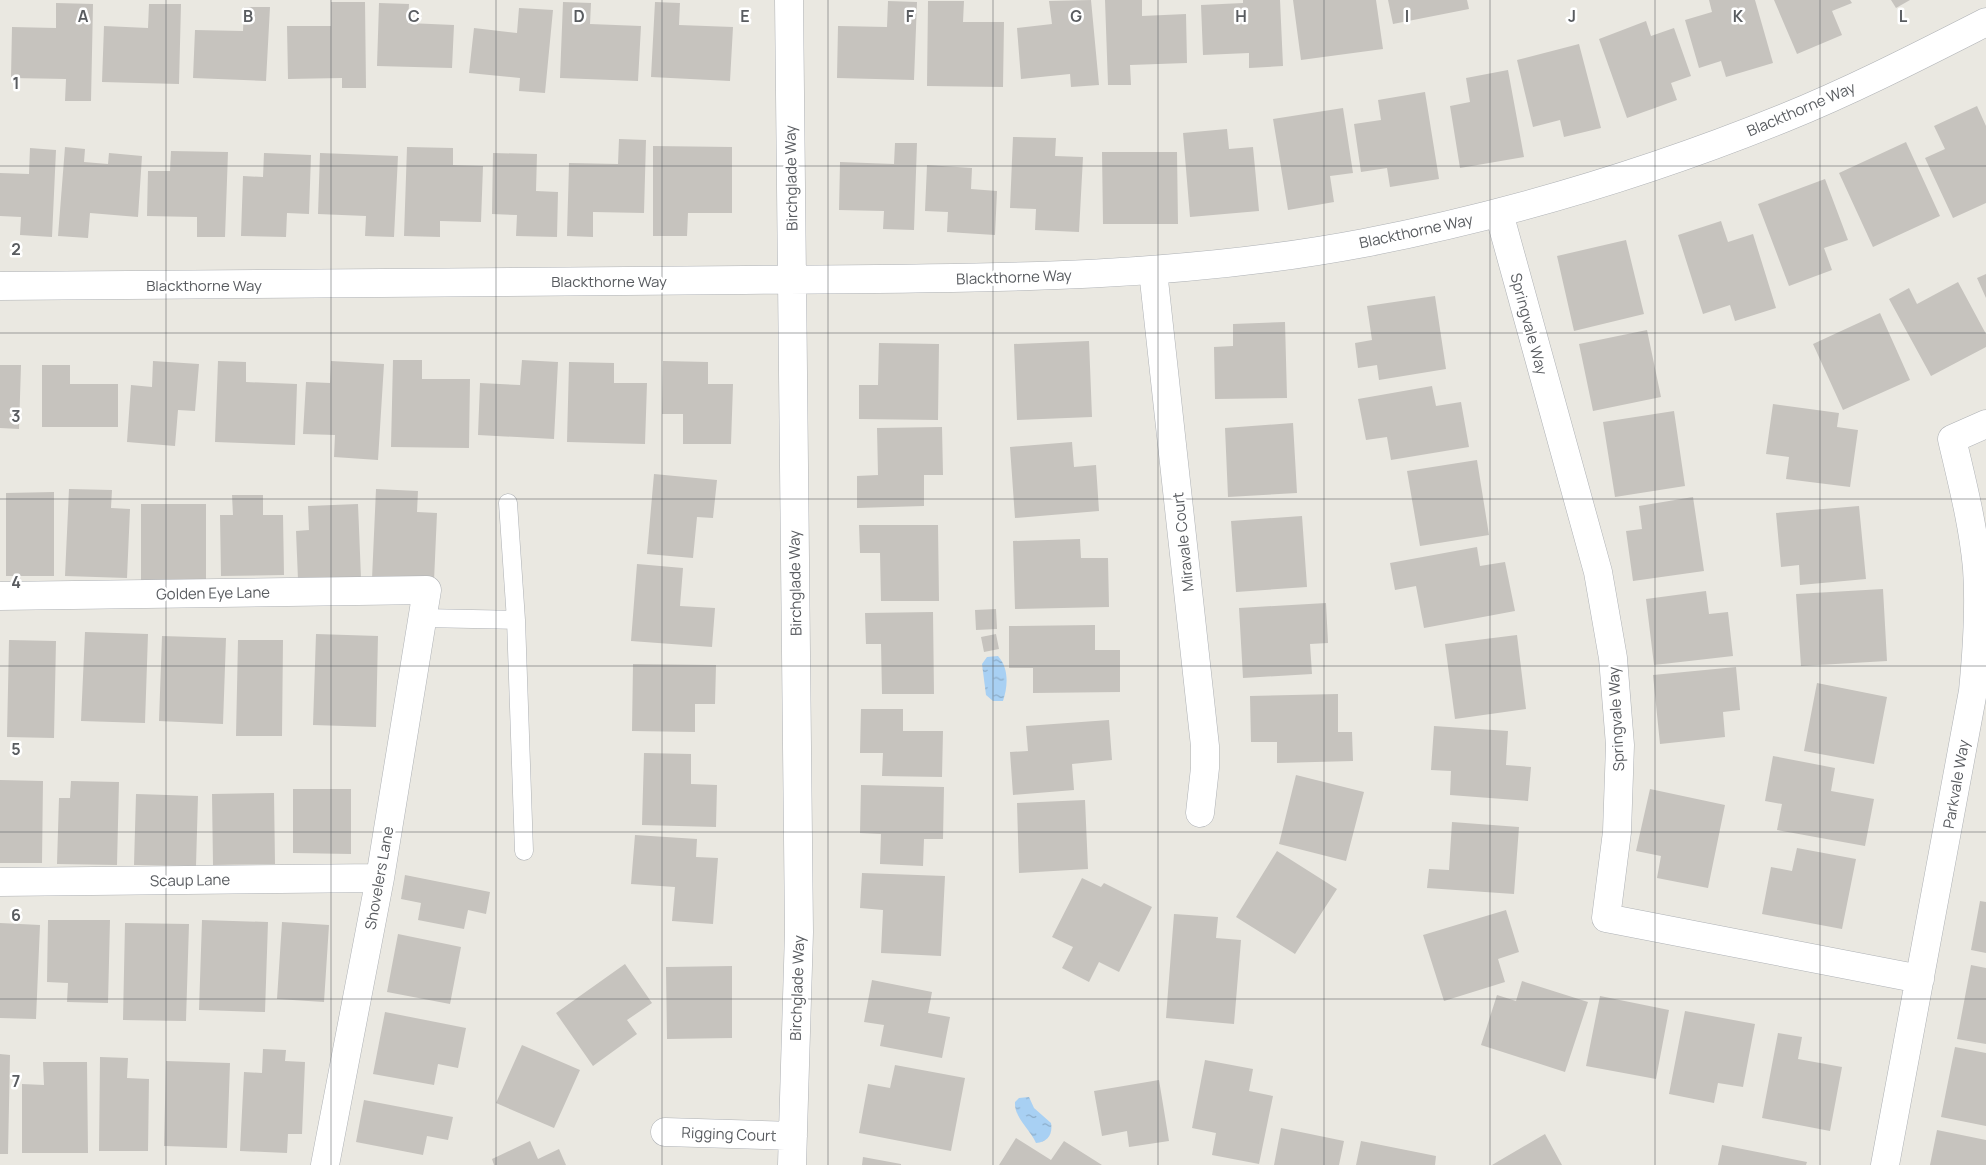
<svg xmlns="http://www.w3.org/2000/svg" width="1986" height="1165" viewBox="0 0 1986 1165" font-family="Manrope,sans-serif">
  <style>
    .water { fill: url(#water-ripples) }
    .building { fill: #c6c3be }
    .lines { fill: none; stroke-linecap: round; stroke-linejoin: round }
    .service-casing { stroke: #aeb1b5; stroke-width: 19 }
    .minor-casing { stroke: #aeb1b5; stroke-width: 29 }
    .service { stroke: #fff; stroke-width: 18 }
    .minor { stroke: #fff; stroke-width: 28 }
    .grid { fill: none; stroke: #595c60; stroke-width: 1; stroke-opacity: 0.55 }
    .labels { text-anchor: middle; dominant-baseline: central; stroke-width: 5; stroke-linejoin: round; paint-order: stroke }
    .street-label { font-size: 15px; fill: #595c60; stroke: #fff }
    .grid-label { font-size: 16px; text-anchor: middle; font-weight: bold; fill: #595c60; stroke: #fff; stroke-width: 5; stroke-linejoin: round; paint-order: stroke }
  </style>
  <defs>
    <pattern id="water-ripples" width="26" height="14" patternUnits="userSpaceOnUse" patternTransform="scale(1.25)"><rect width="26" height="14" fill="#a8d0f3"/><path d="M2 4q2-2 4 0t4 0M15 11q2-2 4 0t4 0" fill="none" stroke="#8cacc8"/></pattern>
  </defs>
  <rect width="100%" height="100%" fill="#eae8e1"/>
  <path class="water" d="M998 656C1009 668 1008 686 1003 701H993L986 695 982 664 987 657Z
    M1029 1097 1034 1108 1051 1123C1053 1134 1048 1142 1036 1143 1030 1129 1014 1118 1015 1102L1019 1098Z"/>
  <path class="building" d="M1091 0 1099 85 1071 87 1070 74 1021 79 1017 28 1052 24 1049 1Z
    M1105 0H1142V16L1186 14 1187 63 1130 65 1131 85H1108Z
    M1243 0H1280L1283 66 1249 68V53L1203 55 1201 5 1243 3Z
    M1293 0H1376L1383 49 1301 60Z
    M1388 0H1467L1469 9 1393 24Z
    M1709 0H1755L1773 63 1726 77 1721 61 1699 68 1685 20 1712 12Z
    M1774 0H1850L1852 3 1832 11 1842 35 1797 54Z
    M1891 0H1910L1896 8Z
    M888 1 917 2 914 80 837 78 838 26 887 27Z
    M928 1H964L963 22H1004L1003 87 927 86Z
    M331 2H365L366 88H342V78L288 79 287 26H331Z
    M563 2 591 3 590 24 641 26 638 81 560 78Z
    M655 2 680 3 679 25 733 27 730 81 651 77Z
    M56 3 93 4 91 101H65L66 79 11 78 12 27 56 28Z
    M379 3 409 4 408 23 454 25 452 68 377 66Z
    M149 4H181L179 84 102 82 104 26 148 28Z
    M244 7H270L266 81 193 78 195 30 243 31Z
    M519 8 553 10 545 93 519 91 520 78 469 73 474 28 517 33Z
    M1646 21 1651 36 1674 28 1691 76 1671 83 1677 100 1627 118 1599 39Z
    M1579 44 1601 128 1564 137 1560 120 1533 127 1517 60Z
    M1508 70 1524 157 1460 168 1450 106 1470 102 1466 78Z
    M1425 92 1439 179 1390 187 1387 168 1361 172 1354 124 1381 120 1378 100Z
    M1977 106 1986 126V203L1953 218 1925 158 1945 149 1934 126Z
    M1343 108 1353 173 1330 176 1334 202 1288 210 1273 119Z
    M1227 129 1229 149 1253 147 1259 211 1190 217 1183 133Z
    M1013 137 1056 138 1055 156 1083 157 1079 232 1035 230 1036 209 1010 208Z
    M619 139 646 140 644 213 593 212V237L567 236 569 163 618 164Z
    M1906 142 1940 216 1873 247 1839 173Z
    M895 143H917L914 230 883 229 884 211 839 210 840 162 894 164Z
    M653 146 732 147V213H688L687 236H653Z
    M65 147 85 149 84 162 108 164 109 153 142 156 138 217 90 213 88 238 58 236Z
    M407 147 453 148V165L483 166 481 222 440 221V237L404 236Z
    M30 148 56 150 52 237 20 235 21 217 0 216V173L29 174Z
    M171 151 228 152 225 237H197V217L147 216 148 171H170Z
    M1102 152H1177L1178 224H1103Z
    M264 153 311 155 309 214 287 213 286 237 241 236 243 176 263 177Z
    M320 153 398 156 394 237 365 236 366 216 318 214Z
    M493 153 537 154 536 191 558 192 557 237 516 236 517 215 492 214Z
    M927 165 972 168 971 189 997 191 995 235 947 232 948 212 925 211Z
    M1825 179 1848 240 1824 248 1832 270 1789 286 1758 204Z
    M1721 221 1728 242 1753 234 1776 308 1735 321 1730 305 1703 314 1678 235Z
    M1626 240 1644 314 1574 331 1557 256Z
    M1986 274V298L1977 278Z
    M1958 282 1986 334V347L1931 376 1889 299 1909 288 1917 304Z
    M1435 296 1446 369 1379 380 1377 365 1358 368 1355 343 1372 340 1367 306Z
    M1880 313 1910 380 1843 410 1813 344Z
    M1285 322 1287 398 1215 399 1214 347 1233 346V324Z
    M1647 330 1661 397 1593 411 1579 344Z
    M1089 341 1092 417 1017 420 1014 344Z
    M879 343 939 344 938 420 859 419V385H878Z
    M393 360H422V379H470L469 448 391 447Z
    M522 360 558 362 554 439 478 435 480 383 520 385Z
    M153 361 199 364 195 411 178 410 175 446 127 442 131 385 152 387Z
    M218 361 246 362V382L297 384 295 445 215 442Z
    M331 361 384 364 378 460 334 457 335 435 303 434 306 382 330 383Z
    M663 361 708 362V384H733L731 444H683V414H662Z
    M569 362 614 363V383H647L645 444 567 442Z
    M0 365H21L19 429 0 428Z
    M42 365H70V384H118V427H42Z
    M1432 386 1436 406 1461 402 1469 447 1391 460 1387 437 1366 440 1358 399Z
    M1773 404 1839 413 1837 427 1858 430 1850 487 1786 479 1789 457 1766 454Z
    M1674 411 1685 486 1615 497 1603 422Z
    M1293 423 1297 493 1228 497 1225 428Z
    M942 427 943 475H924V506L857 508V476L878 475 877 428Z
    M1072 442 1074 467 1096 465 1099 511 1015 518 1010 447Z
    M1477 460 1489 535 1420 546 1407 471Z
    M654 474 717 480 713 518 697 517 693 558 647 554Z
    M69 489 112 490 111 508 130 509 127 578 65 576Z
    M376 489 418 491 417 512 437 513 434 581 372 579Z
    M54 492V576H6V493Z
    M232 495H263V515H283L284 575 221 576 220 515H233Z
    M1693 497 1704 571 1633 581 1626 531 1642 529 1639 506Z
    M141 504H206V581H141Z
    M358 504 361 578 298 580 296 531 309 530 308 506Z
    M1859 506 1866 579 1800 585 1799 565 1781 567 1776 513Z
    M1302 516 1307 587 1236 592 1231 521Z
    M859 525H938L939 601H881L880 553H860Z
    M1080 539 1081 558H1108L1109 607 1015 609 1013 541Z
    M1477 547 1480 566 1505 562 1515 611 1424 628 1416 586 1395 590 1390 563Z
    M637 564 683 568 680 606 715 608 712 647 631 641Z
    M1883 589 1887 661 1801 666 1796 594Z
    M1706 591 1709 614 1728 612 1733 656 1654 665 1646 599Z
    M1326 603 1328 643 1310 644 1312 674 1243 678 1239 608Z
    M996 609 997 629 976 630 975 610Z
    M933 612 934 694H882L881 644H866L865 613Z
    M1095 625V650H1120V692L1033 693V668H1009V626Z
    M85 632 148 634 145 723 81 721Z
    M316 634 378 636 376 727 313 725Z
    M996 634 999 649 984 652 981 637Z
    M1517 635 1526 709 1455 719 1445 644Z
    M162 636 226 638 223 724 159 721Z
    M9 640 56 641 54 738 7 737Z
    M238 640H283L282 736H236Z
    M633 664 716 665 715 704H695V732L632 731Z
    M1736 667 1740 710 1723 712 1725 737 1660 744 1653 675Z
    M1817 683 1887 697 1874 764 1804 751Z
    M1338 694V732H1352L1353 761 1277 763V742H1251L1250 696Z
    M861 709H903V731H943L942 777 882 776 883 753H860Z
    M1109 720 1112 760 1072 764 1074 790 1013 795 1010 752 1028 751 1026 726Z
    M1434 726 1508 731 1506 765 1531 767 1528 801 1450 795 1451 771 1431 770Z
    M644 753 691 754V784L717 785 716 827 642 825Z
    M1773 756 1835 768 1831 791 1874 799 1865 846 1777 830 1782 804 1765 801Z
    M1296 775 1364 792 1346 861 1279 844Z
    M0 780 43 781 42 863H0Z
    M71 781 119 782 117 865 57 864 59 798H70Z
    M861 785 944 787 943 839H924L923 866 880 864 881 834 860 833Z
    M293 789H351V854L293 853Z
    M1650 789 1725 805 1708 888 1657 878 1661 856 1636 851Z
    M274 793 275 864 213 865 212 794Z
    M136 794 198 796 196 866 134 865Z
    M1085 800 1088 869 1019 873 1017 803Z
    M1452 822 1519 827 1514 894 1427 888 1429 869 1449 870Z
    M635 835 697 839 696 857 718 858 713 924 672 921 675 887 631 884Z
    M1797 848 1856 859 1842 929 1762 914 1771 867 1792 871Z
    M1277 851 1337 889 1295 954 1236 917Z
    M862 873 945 876 941 956 881 953 883 910 860 908Z
    M405 875 490 892 486 914 468 910 464 929 418 920 421 903 401 899Z
    M1082 878 1101 887 1104 883 1152 907 1119 972 1099 962 1089 982 1062 968 1073 947 1052 937Z
    M1980 901 1986 902V953L1971 950Z
    M1506 910 1519 952 1498 959 1505 982 1444 1001 1423 935Z
    M1174 914 1218 917 1216 938 1241 940 1234 1024 1166 1018Z
    M48 920H110L108 1003 67 1002 68 983 47 982Z
    M202 920 268 922 265 1012 199 1010Z
    M282 922 329 925 324 1002 277 999Z
    M0 923 40 925 36 1019 0 1018Z
    M125 923 189 924 186 1021 123 1020Z
    M398 934 461 947 450 1004 387 992Z
    M625 964 652 1003 627 1020 637 1034 593 1066 556 1013Z
    M1971 965 1986 968V1044L1957 1039Z
    M732 966V1038L667 1039 666 967Z
    M872 980 932 992 928 1013 950 1017 942 1058 880 1046 884 1025 864 1022Z
    M1522 981 1588 1002 1565 1072 1481 1045 1497 995 1516 1001Z
    M1600 996 1669 1010 1656 1079 1586 1066Z
    M1685 1011 1755 1024 1743 1087 1718 1083 1714 1103 1669 1094Z
    M385 1012 466 1028 458 1068 438 1064 434 1085 373 1074Z
    M1778 1033 1802 1037 1798 1059 1842 1067 1830 1131 1762 1118Z
    M522 1045 580 1070 554 1128 496 1103Z
    M1955 1047 1986 1053V1126L1941 1117Z
    M263 1049 286 1050 285 1061 305 1062 302 1134H288L287 1153 240 1151 244 1072 262 1073Z
    M0 1054 10 1055 8 1154H0Z
    M100 1057 128 1058 127 1078 149 1079 148 1151H99Z
    M1205 1060 1253 1069 1249 1091 1273 1096 1259 1164 1212 1155 1216 1133 1192 1128Z
    M166 1061 230 1063 227 1148 164 1146Z
    M43 1062H87L88 1153H22V1084L44 1085Z
    M895 1065 965 1078 951 1151 859 1133 868 1084 890 1088Z
    M1159 1080 1169 1141 1129 1147 1127 1131 1102 1136 1094 1091Z
    M364 1100 453 1117 448 1140 427 1136 423 1155 356 1142Z
    M1281 1128 1344 1141 1339 1165H1274Z
    M1937 1130 1986 1140V1165H1930Z
    M1545 1134 1562 1165H1492Z
    M1016 1138 1051 1160 1064 1141 1102 1165H999Z
    M530 1141 538 1159 559 1149 566 1165H494L492 1159Z
    M1361 1141 1436 1156 1435 1165H1356Z
    M1722 1145 1807 1162 1806 1165H1718Z
    M863 1157 901 1164V1165H862Z"/>
  <g class="lines">
    <defs>
      <path id="service" d="M508 503 516 620
        M422 618 516 620 524 851"/>
      <path id="minor" d="M789 0 799 932 792 1165
        M1499 213 1598 572 1613 658 1620 745 1617 832 1606 918 1920 979
        M1153 271 1205 746V768L1200 813
        M0 286C248 284 496 282 744 280 951 278 1159 282 1364 243 1508 215 1648 173 1784 118 1853 90 1919 56 1986 22
        M0 596 427 590 380 878 325 1165
        M0 882 380 878
        M665 1132 793 1136
        M1885 1165 1973 691C1977 650 1980 609 1977 568 1973 524 1962 482 1952 439L1986 424"/>
    </defs>
    <use href="#service" class="service-casing"/>
    <use href="#minor" class="minor-casing"/>
    <use href="#service" class="service"/>
    <use href="#minor" class="minor"/>
  </g>
  <path class="grid" d="M166 0V1165M331 0V1165M496 0V1165M662 0V1165M828 0V1165M993 0V1165M1158 0V1165M1324 0V1165M1490 0V1165M1655 0V1165M1820 0V1165M0 166H1986M0 333H1986M0 499H1986M0 666H1986M0 832H1986M0 999H1986"/>
  <g class="labels">
    <g class="street-label">
      <text transform="translate(1801 109) rotate(-23)">Blackthorne Way</text>
      <text transform="translate(791 178) rotate(-91)">Birchglade Way</text>
      <text transform="translate(1416 231) rotate(-12)">Blackthorne Way</text>
      <text transform="translate(1014 277) rotate(-2)">Blackthorne Way</text>
      <text x="609" y="281">Blackthorne Way</text>
      <text x="204" y="285">Blackthorne Way</text>
      <text transform="translate(1529 324) rotate(75)">Springvale Way</text>
      <text transform="translate(1183 542) rotate(-96)">Miravale Court</text>
      <text transform="translate(795 583) rotate(-91)">Birchglade Way</text>
      <text transform="translate(213 593) rotate(-1)">Golden Eye Lane</text>
      <text transform="translate(1616 719) rotate(-93)">Springvale Way</text>
      <text transform="translate(1956 784) rotate(-80)">Parkvale Way</text>
      <text transform="translate(379 878) rotate(-80)">Shovelers Lane</text>
      <text transform="translate(190 880) rotate(-1)">Scaup Lane</text>
      <text transform="translate(797 988) rotate(-88)">Birchglade Way</text>
      <text transform="translate(729 1134) rotate(2)">Rigging Court</text>
    </g>
  </g>
  <g class="grid-label">
    <text x="83" y="22">A</text>
    <text x="248" y="22">B</text>
    <text x="414" y="22">C</text>
    <text x="579" y="22">D</text>
    <text x="745" y="22">E</text>
    <text x="910" y="22">F</text>
    <text x="1076" y="22">G</text>
    <text x="1241" y="22">H</text>
    <text x="1407" y="22">I</text>
    <text x="1572" y="22">J</text>
    <text x="1738" y="22">K</text>
    <text x="1903" y="22">L</text>
    <text x="16" y="89">1</text>
    <text x="16" y="255">2</text>
    <text x="16" y="422">3</text>
    <text x="16" y="588">4</text>
    <text x="16" y="755">5</text>
    <text x="16" y="921">6</text>
    <text x="16" y="1087">7</text>
  </g>
</svg>
